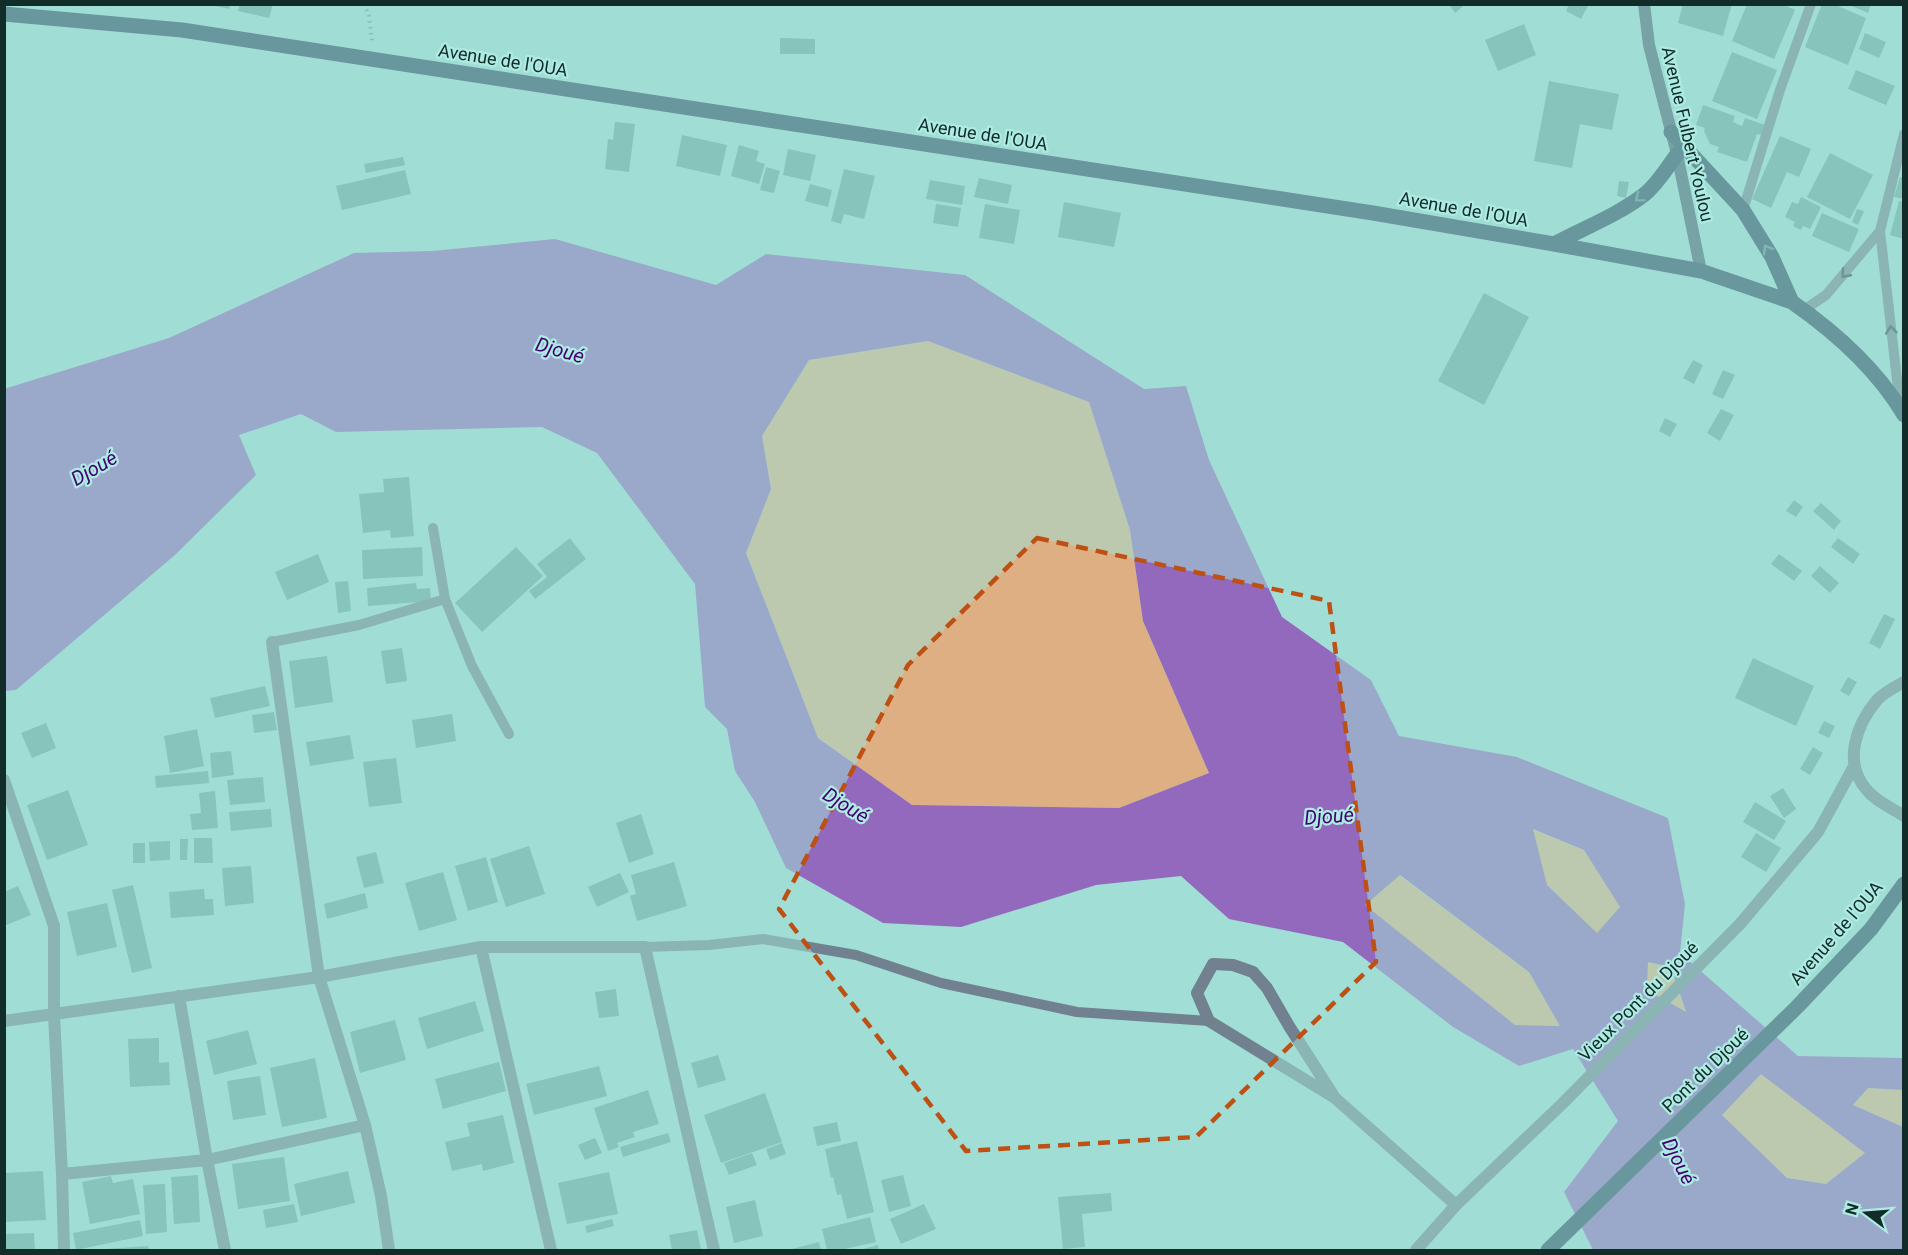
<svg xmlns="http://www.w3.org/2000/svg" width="1908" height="1255" viewBox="0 0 1908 1255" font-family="Roboto,sans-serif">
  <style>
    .green { fill: #ddaf82 }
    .water { fill: #9269bc; fill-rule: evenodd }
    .building { fill: #68a49d }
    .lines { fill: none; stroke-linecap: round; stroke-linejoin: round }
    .path { stroke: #6a9b95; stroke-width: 4; stroke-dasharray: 1.5 4.5; stroke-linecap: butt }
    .lane { stroke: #71818f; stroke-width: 10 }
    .street { stroke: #71818f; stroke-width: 12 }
    .secondary { stroke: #455b70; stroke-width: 12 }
    .primary { stroke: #254159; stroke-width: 15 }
    .oneway { stroke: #5b8590 }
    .oneway2 { stroke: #2a4142 }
    .marked { fill: none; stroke: #bd5012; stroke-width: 4.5; stroke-dasharray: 12 8; stroke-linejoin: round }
    .labels { text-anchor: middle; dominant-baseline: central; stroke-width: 4.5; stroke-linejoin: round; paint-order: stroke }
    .street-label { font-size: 18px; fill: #122c29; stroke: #adebe3 }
    .water-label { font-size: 20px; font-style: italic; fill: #45006f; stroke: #adebe3 }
  </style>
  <rect width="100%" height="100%" fill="#a0ded6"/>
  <path class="green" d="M928 341 1089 402 1130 530 1143 621 1209 773 1119 808 912 805 818 738 746 553 771 489 762 436 809 360Z
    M1532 829 1584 850 1621 907 1597 934 1547 885Z
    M1399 875 1529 972 1561 1026 1515 1025 1364 905Z
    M1648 962 1671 967 1686 1013 1647 990Z
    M1761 1073 1866 1153 1826 1184 1786 1178 1722 1115Z
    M1868 1088 1903 1090V1127L1853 1105Z"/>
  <path class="water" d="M555 239 716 285 766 254 965 275 1144 389 1186 386 1209 460 1282 617 1371 680 1399 736 1517 757 1668 818 1685 904 1680 953 1798 1056 1903 1058V1090L1868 1088 1853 1105 1903 1127V1250H1593L1564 1192 1618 1121 1573 1049 1519 1066 1453 1027 1343 942 1229 919 1181 876 1096 885 961 927 883 923 786 868 755 802 735 771 727 729 705 707 695 584 597 453 542 427 336 432 301 414 239 435 256 475 175 555 16 690 5 691 4 389 169 338 354 253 432 251ZM928 341 1089 402 1130 530 1143 621 1209 773 1119 808 912 805 818 738 746 553 771 489 762 436 809 360ZM1533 829 1584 850 1620 907 1597 933 1547 885ZM1400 875 1529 972 1560 1026 1515 1025 1365 905ZM1648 962 1671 967 1686 1012 1647 990ZM1761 1074 1865 1153 1826 1184 1787 1178 1722 1115Z"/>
  <path class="building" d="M207 4H230L229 9Z
    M240 4H273L269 18 238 11Z
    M1449 4H1466L1455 13Z
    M1569 4H1589L1581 19 1566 11Z
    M1683 4H1732L1723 36 1678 23Z
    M1747 4H1782L1795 10 1774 59 1732 41Z
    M1822 4H1833L1866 18 1848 65 1805 47Z
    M1847 4H1871L1868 13Z
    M1524 24 1536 55 1498 71 1485 40Z
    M1865 33 1886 42 1879 58 1859 49Z
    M780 38 815 39V54H780Z
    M1732 52 1777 70 1757 119 1712 101Z
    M1856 70 1895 86 1886 105 1848 89Z
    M1549 81 1619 94 1612 130 1580 124 1572 168 1534 161Z
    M1703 105 1735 116 1733 122 1742 126 1745 118 1765 125 1761 135 1757 134 1747 162 1717 152 1719 147 1710 144 1704 131 1705 128 1696 125Z
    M615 122 635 124 629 172 605 169 608 139 613 140Z
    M682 135 727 145 720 176 676 166Z
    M1780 136 1811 149 1799 177 1787 172 1771 208 1752 199Z
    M739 145 759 151 756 161 765 164 759 184 731 176Z
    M788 149 816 155 810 181 783 175Z
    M1830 153 1873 175 1850 219 1807 197Z
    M403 157 405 165 366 173 364 164Z
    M766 167 780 171 774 193 760 190Z
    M844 169 875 176 864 219 844 214 841 224 831 221Z
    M405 170 411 194 342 210 336 186Z
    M1900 177H1904V199L1894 197Z
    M979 178 1012 185 1008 204 974 197Z
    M930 180 965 186 962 205 926 199Z
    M1619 181 1629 182 1626 198 1617 196Z
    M810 184 832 190 828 207 805 201Z
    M1801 197 1821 207 1810 229 1803 226 1801 230 1793 226 1795 222 1785 217 1792 202 1798 204Z
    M1899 201 1904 202V239L1890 235Z
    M1064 202 1121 213 1114 247 1058 237Z
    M936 204 961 208 958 227 933 223Z
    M985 204 1020 210 1014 244 979 238Z
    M1857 209 1864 211 1858 225 1852 222Z
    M1822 213 1859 229 1849 252 1812 236Z
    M1484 293 1529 317 1484 405 1438 381Z
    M1693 360 1703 365 1694 384 1683 378Z
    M1723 370 1735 375 1723 399 1712 394Z
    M1721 409 1734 415 1720 441 1707 433Z
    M1665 418 1677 424 1670 437 1659 431Z
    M409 477 414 536 391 538 390 530 363 533 359 494 384 492 383 479Z
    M1794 500 1803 507 1796 517 1786 511Z
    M1821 503 1841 521 1834 530 1813 511Z
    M570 538 586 559 535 599 529 591 547 577 537 564Z
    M1838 538 1860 554 1853 564 1831 547Z
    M422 547 423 576 363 579 362 550Z
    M516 547 543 576 482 632 455 603Z
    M318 554 329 582 287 600 275 572Z
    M1779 554 1802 571 1794 581 1771 564Z
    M1820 566 1839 583 1830 593 1811 576Z
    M348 581 351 611 338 613 335 582Z
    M416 583 417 589 430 588 431 601 368 606 367 588Z
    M1884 614 1895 619 1880 649 1869 643Z
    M402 648 407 681 386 684 381 651Z
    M327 656 333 702 295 708 289 661Z
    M1753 658 1814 686 1796 726 1735 698Z
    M1848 677 1857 682 1849 696 1840 691Z
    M265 686 270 706 215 718 210 698Z
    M274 712 277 730 254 733 252 715Z
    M452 714 456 741 416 748 412 720Z
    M1824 721 1835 726 1829 738 1818 733Z
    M46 723 56 748 32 758 21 733Z
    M197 729 204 766 170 773 164 736Z
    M350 735 354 759 310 766 306 742Z
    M1813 747 1823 753 1810 775 1800 769Z
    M231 751 234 775 212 778 210 753Z
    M396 758 402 803 369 807 363 762Z
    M208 771 209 783 156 788 155 776Z
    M263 777 265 802 230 805 227 780Z
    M1783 788 1796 809 1784 818 1770 796Z
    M68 790 88 845 47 860 27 805Z
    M215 791 218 828 192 830 190 814 201 813 199 793Z
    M1755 802 1786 821 1774 840 1743 822Z
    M271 809 272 827 231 831 229 812Z
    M641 814 654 854 629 863 616 823Z
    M1756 833 1781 848 1766 872 1741 857Z
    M194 838H212L213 863H194Z
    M180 839H188L187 860H180Z
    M170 841V860L150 861 149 842Z
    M133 843H145V863H133Z
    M529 846 545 894 506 907 490 859Z
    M376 852 384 883 364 888 356 857Z
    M486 857 498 902 468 911 455 866Z
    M674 862 687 906 637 921 630 896 636 894 631 875Z
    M251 866 254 903 225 906 222 868Z
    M443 872 457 920 419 931 405 883Z
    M620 873 629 892 597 907 588 887Z
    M133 885 152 968 132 973 112 890Z
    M18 886 31 915 4 926V892Z
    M204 889 205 899H213L214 915 171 918 169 892Z
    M365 893 368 908 327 919 324 904Z
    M107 903 117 947 77 956 67 912Z
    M616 989 619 1016 599 1018 595 992Z
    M475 1001 484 1031 427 1049 418 1018Z
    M395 1020 406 1060 360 1073 350 1032Z
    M248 1030 257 1064 214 1075 206 1041Z
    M159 1038V1063L169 1062 170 1085 130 1087 128 1039Z
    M718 1055 726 1080 698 1088 691 1063Z
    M315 1058 327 1118 282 1127 270 1068Z
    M499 1062 506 1091 443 1109 435 1079Z
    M599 1066 607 1096 534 1115 526 1084Z
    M260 1076 266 1115 233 1120 227 1081Z
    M648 1090 659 1124 633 1132 635 1137 617 1143 619 1147 608 1151 594 1108Z
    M765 1093 782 1142 721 1163 704 1115Z
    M503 1115 514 1163 483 1171 482 1164 452 1171 445 1142 470 1136 467 1123Z
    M837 1122 841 1141 817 1146 813 1127Z
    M668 1133 671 1142 623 1157 620 1147Z
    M595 1138 602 1153 585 1160 578 1145Z
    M857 1141 874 1212 847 1219 841 1194 837 1195 833 1177 831 1178 825 1149Z
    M782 1143 786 1154 770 1160 766 1149Z
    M752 1153 757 1165 729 1175 724 1163Z
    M284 1157 290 1201 238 1209 232 1164Z
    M43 1171 46 1220 4 1222V1173Z
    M348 1171 355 1203 301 1216 294 1184Z
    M609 1172 618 1214 567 1224 558 1183Z
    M198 1175 200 1222 174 1224 171 1177Z
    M903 1175 911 1206 889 1212 881 1180Z
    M111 1176 113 1183 133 1179 140 1214 90 1224 82 1182Z
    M165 1184 167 1232 146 1234 143 1185Z
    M1111 1193 1112 1211 1082 1214 1085 1247 1063 1249 1058 1197Z
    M755 1200 763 1236 734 1243 726 1207Z
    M294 1204 298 1222 266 1228 263 1210Z
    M924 1204 936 1229 901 1244 890 1219Z
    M870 1217 876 1242 840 1250H827L822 1229Z
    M612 1219 614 1226 587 1233 585 1226Z
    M140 1220 143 1236 76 1250 73 1233Z
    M697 1230 701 1250H672L669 1235Z
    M34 1233 35 1250H4V1234Z
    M819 1242 821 1250H788Z
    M878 1245 879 1250H859Z
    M148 1246 149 1250H105V1249Z"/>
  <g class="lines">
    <path class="path" d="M364 4 369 16 372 41"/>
    <path class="lane" d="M1743 210 1780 90 1811 4
      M1804 310 1826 295 1880 231
      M1900 406 1880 231 1904 134
      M433 528 445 599 472 666 509 734
      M272 642 359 625 445 599
      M645 947 709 945 763 939 856 955 941 983 1077 1012 1209 1021"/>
    <path class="street" d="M272 642 319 977 365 1125 381 1196 389 1250
      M1904 682C1895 687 1883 693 1877 700 1856 725 1843 762 1866 789 1876 802 1891 807 1904 816
      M4 780 54 926V1015L62 1174 64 1250
      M481 947 551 1250
      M179 996 207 1160 225 1250
      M4 1021 319 977 481 947H645L714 1250
      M1335 1098 1209 1021 1197 993 1213 964 1233 965 1253 972 1267 988 1289 1026 1335 1098 1456 1205
      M62 1174 207 1160 365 1125
      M1416 1250 1456 1205 1562 1104 1740 924 1818 832 1854 766"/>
    <path class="secondary" d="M1644 4 1649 45 1677 154 1701 271"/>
    <path class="primary" d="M4 14 182 30 1373 213 1554 244 1701 271 1792 302C1835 332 1877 369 1904 415
      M1671 132 1743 210 1772 257 1792 302
      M1554 244C1584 228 1618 215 1645 194 1658 183 1667 168 1677 154
      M1548 1250 1797 1007 1871 929 1904 884"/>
  </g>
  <defs><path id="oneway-chevron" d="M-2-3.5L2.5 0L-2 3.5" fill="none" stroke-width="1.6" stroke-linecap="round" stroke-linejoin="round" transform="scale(1.5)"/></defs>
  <g class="oneway">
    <use href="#oneway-chevron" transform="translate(1639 198) rotate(143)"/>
    <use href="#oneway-chevron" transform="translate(1767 249) rotate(-121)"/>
  </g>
  <g class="oneway2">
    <use href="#oneway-chevron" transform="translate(1845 274) rotate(132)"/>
    <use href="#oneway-chevron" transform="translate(1891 330) rotate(-96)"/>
  </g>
  <path d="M0 0H1908V1255H0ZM1037 538 1329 601 1376 962 1196 1137 966 1151 779 909 908 665Z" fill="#a0ded6" fill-opacity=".55" fill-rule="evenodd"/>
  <path class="marked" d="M1037 538 1329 601 1376 962 1196 1137 966 1151 779 909 908 665Z"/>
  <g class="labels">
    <g class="street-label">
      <text transform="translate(503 60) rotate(9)">Avenue de l'OUA</text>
      <text transform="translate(983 134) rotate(9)">Avenue de l'OUA</text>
      <text transform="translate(1688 134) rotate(77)">Avenue Fulbert Youlou</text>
      <text transform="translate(1464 209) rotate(10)">Avenue de l'OUA</text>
      <text transform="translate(1836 933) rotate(-49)">Avenue de l'OUA</text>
      <text transform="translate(1638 1001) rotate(-45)">Vieux Pont du Djoué</text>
      <text transform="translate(1705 1070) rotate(-44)">Pont du Djoué</text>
    </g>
    <g class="water-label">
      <text transform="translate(560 350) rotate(16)">Djoué</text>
      <text transform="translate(94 468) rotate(-30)">Djoué</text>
      <text transform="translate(846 805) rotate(31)">Djoué</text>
      <text transform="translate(1329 816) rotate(-4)">Djoué</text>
      <text transform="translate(1679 1161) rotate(63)">Djoué</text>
    </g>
  </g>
  <rect width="1908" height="1255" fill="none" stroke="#122c29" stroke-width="12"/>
  <g transform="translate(1866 1213) rotate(286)" stroke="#adebe3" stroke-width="4.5" paint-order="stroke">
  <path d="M0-4.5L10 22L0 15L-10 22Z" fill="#122c29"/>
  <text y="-9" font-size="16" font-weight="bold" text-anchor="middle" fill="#122c29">N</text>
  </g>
</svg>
